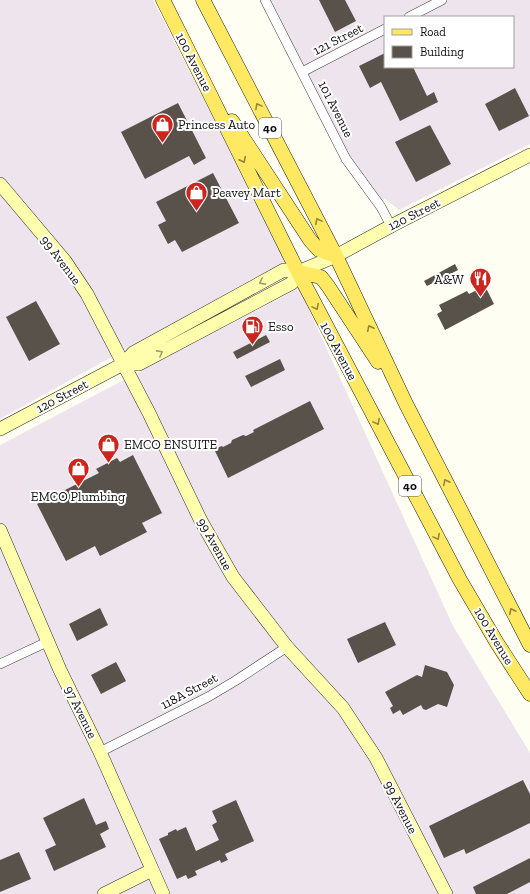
<svg xmlns="http://www.w3.org/2000/svg" width="530" height="894" viewBox="0 0 530 894" font-family="'Zilla Slab',serif">
  <style>
    .industrial { fill: #eee4ee; fill-rule: evenodd }
    .building { fill: #59524b }
    .lines { fill: none; stroke-linecap: round; stroke-linejoin: round }
    .street-casing { stroke: #434343; stroke-width: 10 }
    .secondary-casing { stroke: #323232; stroke-width: 14 }
    .primary-casing { stroke: #212121; stroke-width: 15 }
    .street { stroke: #fff; stroke-width: 9 }
    .secondary { stroke: #fffead; stroke-width: 13 }
    .primary { stroke: #ffe862; stroke-width: 14 }
    .oneway { stroke: #93873d }
    .oneway2 { stroke: #9f9f6e }
    .labels { text-anchor: middle; dominant-baseline: central; stroke-width: 4; stroke-linejoin: round; paint-order: stroke }
    .shield { fill: #fff; stroke: #585858; stroke-width: 1 }
    .shield-label { font-size: 12px; font-weight: bold; fill: #101010 }
    .street-label { font-size: 13px; fill: #101010; stroke: #fff }
    .poi-label { font-size: 13px; fill: #101010; stroke: #fff; text-anchor: start }
  </style>
  <rect width="100%" height="100%" fill="#fffef2"/>
  <path class="industrial" d="M0 0H153L289 265 144 339 0 419Z
    M265 0H530V144L399 210 384 198 381 207 346 159ZM385 17H513V67H385Z
    M299 288 453 626 530 753V894H0V445Z"/>
  <path class="building" d="M319 0H345L356 21 335 32Z
    M385 53V67H413L427 96 434 92 438 102 400 121 381 82 370 88 359 66Z
    M515 88 529 116 499 131 485 104Z
    M178 103 206 158 194 165 189 156 145 179 121 132Z
    M430 125 451 164 416 182 395 142Z
    M213 173 239 223 182 252 175 240 168 244 158 225 166 221 156 202Z
    M455 264 458 270 427 286 424 281Z
    M485 286 494 304 445 330 437 314 442 311 439 305 467 291 469 294Z
    M36 301 60 344 29 361 6 317Z
    M266 335 270 342 237 359 233 352Z
    M280 359 285 370 251 387 245 376Z
    M310 401 324 429 228 478 214 449 222 446 223 447 231 443 232 440 243 435 246 436 254 432 253 430Z
    M133 455 162 513 142 523 147 532 100 556 95 546 66 561 37 504 99 473 96 469 117 458 120 462Z
    M100 608 108 625 77 641 69 624Z
    M385 622 396 645 358 663 347 639Z
    M116 662 126 681 101 694 91 675Z
    M425 665 447 672 454 685 447 707 438 704 426 710 423 709 421 705 403 715 400 710 393 714 390 708 393 706 385 692 417 675 422 677Z
    M523 780 530 794V823L466 854 464 849 444 858 429 826Z
    M84 798 96 825 106 821 109 829 100 834 106 847 54 871 45 850 56 845 43 818Z
    M236 800 254 841 225 854 228 860 221 863 220 860 195 871 197 875 188 879 186 875 177 879 159 839 168 835V833L176 829 177 831 186 827 196 851 219 840 212 825 217 822 212 811Z
    M19 852 31 879 0 892V860Z
    M530 858V882L507 894H476L473 887Z"/>
  <g class="lines">
    <defs>
      <path id="street" d="M265 0 346 159 381 207 391 226
        M409 17 442 0
        M302 72 385 29
        M0 664 47 642
        M100 752 208 697 235 681 287 647"/>
      <path id="secondary" d="M0 184 65 261 87 294 149 413 201 521 233 577 287 647 343 708 376 758 446 894
        M123 364H139L292 283 298 272
        M0 429 123 364 133 353 284 270 298 272 336 256 391 226 530 155
        M0 530 60 670 100 752 163 894
        M104 894 152 870"/>
      <path id="primary" d="M163 0 198 70 298 272 460 580 497 643 530 694
        M203 0 336 256 406 404 530 645
        M232 121 310 240 319 250 336 256
        M298 272 321 277 328 286 378 362"/>
    </defs>
    <use href="#street" class="street-casing"/>
    <use href="#secondary" class="secondary-casing"/>
    <use href="#primary" class="primary-casing"/>
    <use href="#street" class="street"/>
    <use href="#secondary" class="secondary"/>
    <use href="#primary" class="primary"/>
  </g>
  <defs><path id="oneway-chevron" d="M-2-3.5L2.5 0L-2 3.5" fill="none" stroke-width="1.6" stroke-linecap="round" stroke-linejoin="round"/></defs>
  <g class="oneway">
    <use href="#oneway-chevron" transform="translate(258 106) rotate(-118)"/>
    <use href="#oneway-chevron" transform="translate(243 160) rotate(64)"/>
    <use href="#oneway-chevron" transform="translate(318 221) rotate(-118)"/>
    <use href="#oneway-chevron" transform="translate(316 307) rotate(62)"/>
    <use href="#oneway-chevron" transform="translate(370 328) rotate(-115)"/>
    <use href="#oneway-chevron" transform="translate(377 422) rotate(62)"/>
    <use href="#oneway-chevron" transform="translate(446 482) rotate(-117)"/>
    <use href="#oneway-chevron" transform="translate(437 537) rotate(62)"/>
    <use href="#oneway-chevron" transform="translate(512 611) rotate(-117)"/>
  </g>
  <g class="oneway2">
    <use href="#oneway-chevron" transform="translate(262 282) rotate(152)"/>
    <use href="#oneway-chevron" transform="translate(160 353) rotate(-28)"/>
  </g>
  <defs>
    <symbol id="shop-pin" viewBox="-11 -11 22 30"><path d="M0 17L-7.5 6A9.5 9.5 0 1 1 7.5 6Z" fill="#ca261e" stroke="#fff"/><path d="M-5-2.5h2.3a2.7 3.5 0 0 1 5.4 0H5L5.5 6h-11ZM-1.5-2.5h3a1.5 2.3 0 0 0-3 0Z" fill="#fff"/></symbol>
    <symbol id="restaurant-pin" viewBox="-11 -11 22 30"><path d="M0 17L-7.5 6A9.5 9.5 0 1 1 7.5 6Z" fill="#ca261e" stroke="#fff"/><path d="M-5-6h1v4h1v-4h1v4h1v-4h1v5L-1.5 .5V6h-2V.5L-5-1ZM5-6V6H3V1.5H1.5Q1.5-4 5-6Z" fill="#fff"/></symbol>
    <symbol id="fuel-pin" viewBox="-11 -11 22 30"><path d="M0 17L-7.5 6A9.5 9.5 0 1 1 7.5 6Z" fill="#ca261e" stroke="#fff"/><path d="M-5.5-6h7V0h2V4h1.3V-2.5L3-4.5l.8-.8L6-3V5H2.5V1h-1V6h-7ZM-4.2-4.7v3.2H.2V-4.7Z" fill="#fff"/></symbol>
  </defs>
  <g fill-rule="evenodd">
    <use href="#shop-pin" x="150" y="112" width="25" height="34"/>
    <use href="#shop-pin" x="184" y="180" width="25" height="34"/>
    <use href="#restaurant-pin" x="468" y="266" width="25" height="34"/>
    <use href="#fuel-pin" x="240" y="314" width="25" height="34"/>
    <use href="#shop-pin" x="96" y="432" width="25" height="34"/>
    <use href="#shop-pin" x="66" y="456" width="25" height="34"/>
  </g>
  <g class="labels">
    <g class="shield">
      <rect x="259" y="118" width="22" height="20" rx="3"/>
      <rect x="399" y="476" width="22" height="20" rx="3"/>
    </g>
    <g class="shield-label">
      <text x="270" y="128">40</text>
      <text x="410" y="486">40</text>
    </g>
    <g class="street-label">
      <text transform="translate(338 39) rotate(-27)">121 Street</text>
      <text transform="translate(194 62) rotate(63)">100 Avenue</text>
      <text transform="translate(336 109) rotate(63)">101 Avenue</text>
      <text transform="translate(414 214) rotate(-27)">120 Street</text>
      <text transform="translate(61 260) rotate(53)">99 Avenue</text>
      <text transform="translate(339 351) rotate(62)">100 Avenue</text>
      <text transform="translate(62 396) rotate(-28)">120 Street</text>
      <text transform="translate(215 544) rotate(61)">99 Avenue</text>
      <text transform="translate(494 636) rotate(59)">100 Avenue</text>
      <text transform="translate(189 691) rotate(-28)">118A Street</text>
      <text transform="translate(81 712) rotate(64)">97 Avenue</text>
      <text transform="translate(401 807) rotate(63)">99 Avenue</text>
    </g>
    <g class="poi-label">
      <text x="178" y="124">Princess Auto</text>
      <text x="212" y="192">Peavey Mart</text>
      <text x="464" y="279" text-anchor="end">A&amp;W</text>
      <text x="268" y="326">Esso</text>
      <text x="124" y="444">EMCO ENSUITE</text>
      <text x="78" y="496" text-anchor="middle">EMCO Plumbing</text>
    </g>
  </g>
  <rect x="384" y="16" width="130" height="52" fill="#ffffff" stroke="#9f9f9f"/>
  <rect x="392" y="29" width="20" height="6" fill="#ffe862" stroke="#9f9f9f"/>
  <text x="420" y="36" font-size="12" fill="#101010">Road</text>
  <rect x="392" y="46" width="20" height="12" fill="#59524b" stroke="#9f9f9f"/>
  <text x="420" y="56" font-size="12" fill="#101010">Building</text>
</svg>
